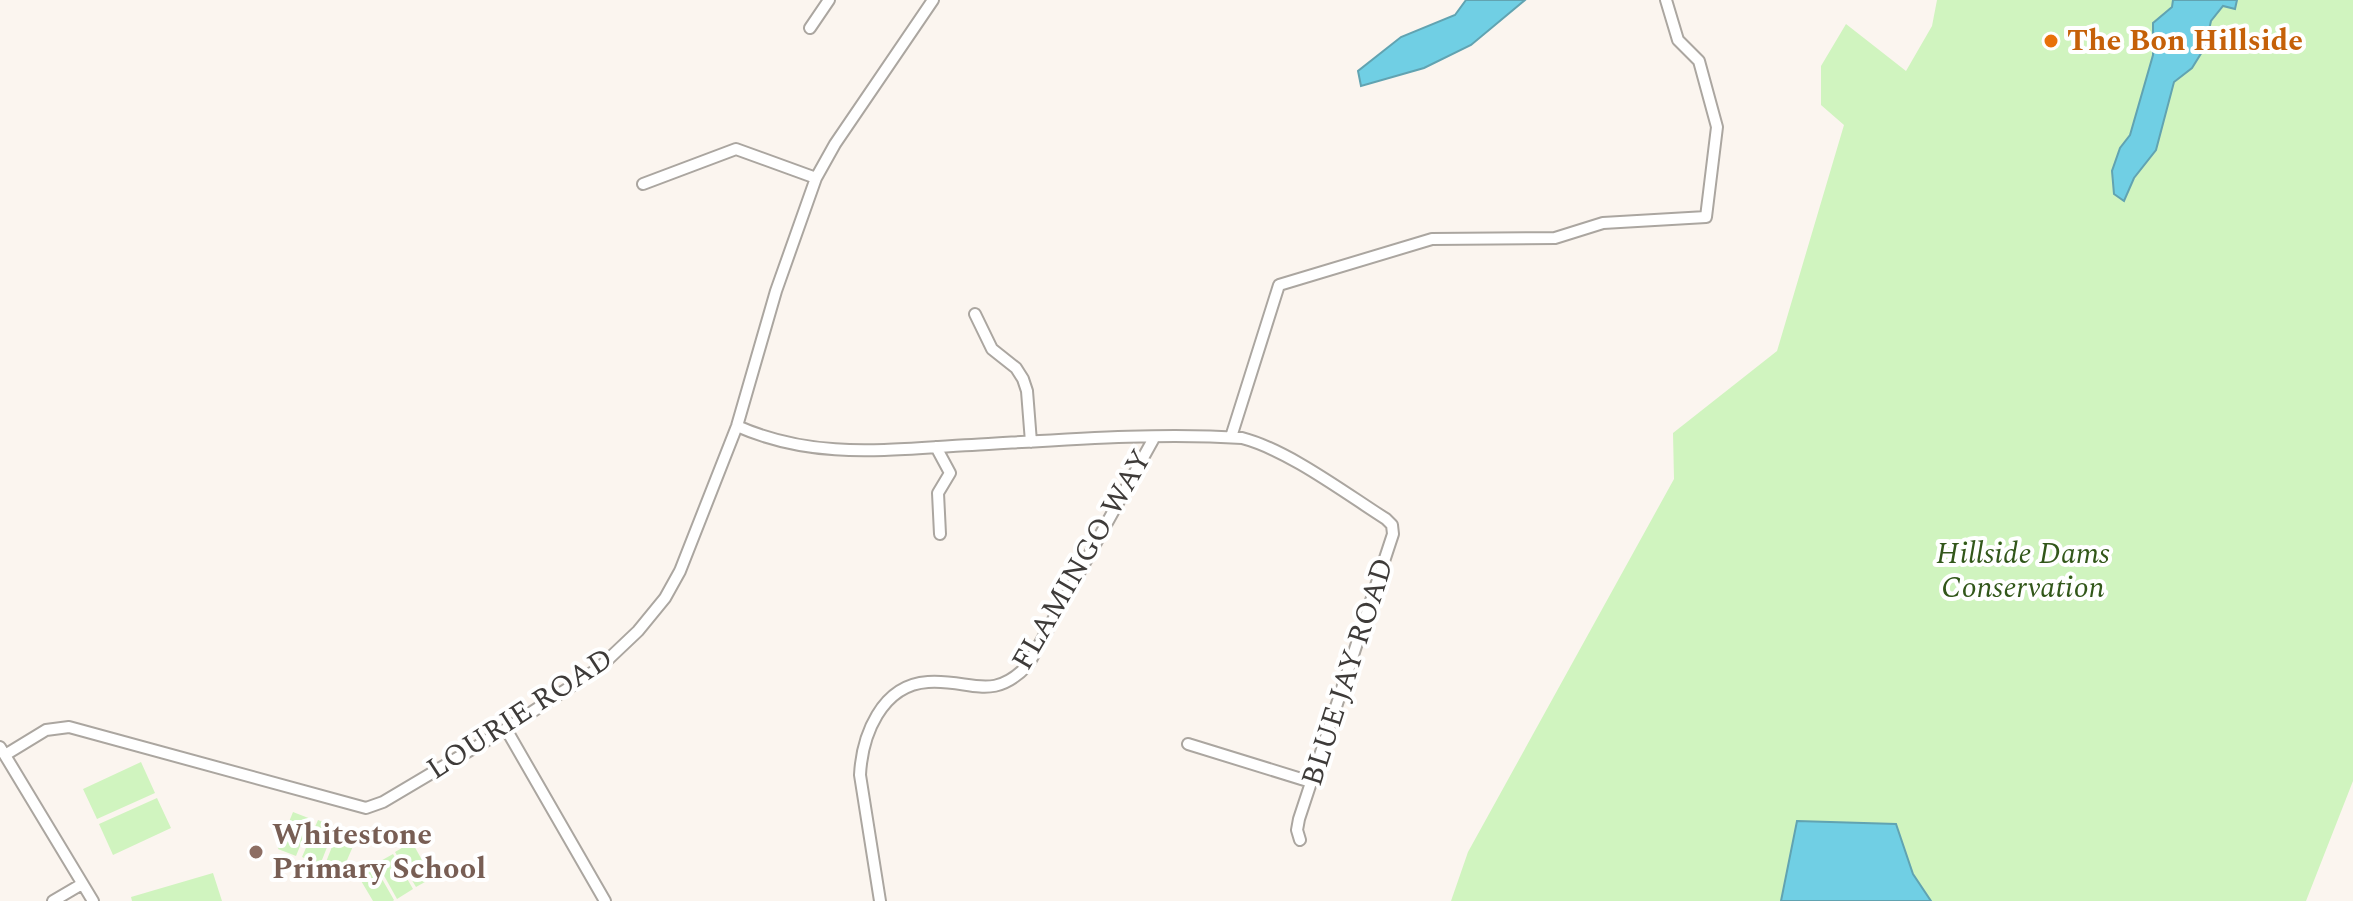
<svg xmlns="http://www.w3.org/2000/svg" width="2353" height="901" viewBox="0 0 2353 901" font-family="Spectral,serif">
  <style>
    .green { fill: #d0f4bf }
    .water { fill: #70cfe4; stroke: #61a3b1; stroke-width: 2 }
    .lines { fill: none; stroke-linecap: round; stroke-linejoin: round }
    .street-casing { stroke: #aba6a0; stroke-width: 14 }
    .street { stroke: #fff; stroke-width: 10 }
    .food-dot { fill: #e8710a; stroke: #fff; stroke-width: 3 }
    .education-dot { fill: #8d6e63; stroke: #fff; stroke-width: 3 }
    .labels { text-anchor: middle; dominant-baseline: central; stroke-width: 8; stroke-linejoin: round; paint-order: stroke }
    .food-label { font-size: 30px; font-weight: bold; fill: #c56008; stroke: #fff; text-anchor: start }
    .park-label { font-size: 30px; font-style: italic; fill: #32571a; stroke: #fff }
    .street-label { font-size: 30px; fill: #3e3b39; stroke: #fff }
    .education-label { font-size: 30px; font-weight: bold; fill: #785e54; stroke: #fff; text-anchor: start }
  </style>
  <rect width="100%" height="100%" fill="#fbf5ef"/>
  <path class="green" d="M1937 0H2353V781L2306 901H1451L1468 852 1674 479 1673 433 1777 351 1844 125 1821 105V66L1846 24 1906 71 1932 26Z
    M141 762 155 793 97 819 83 789Z
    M157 798 171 828 113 855 99 824Z
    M293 812 311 819 296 856 278 849Z
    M318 820 335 827 320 865 302 857Z
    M339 829 357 837 341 874 324 867Z
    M412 842 432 878 416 887 395 852Z
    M393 854 413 889 397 899 377 863Z
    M374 865 394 900 393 901H373L357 874Z
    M213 873 222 901H132L131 897Z"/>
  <path class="water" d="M1466 0H1525L1471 45 1424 68 1361 86 1358 71 1401 37 1455 15Z
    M2173 0H2237L2235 9 2223 6 2211 21 2205 47 2192 68 2174 82 2156 150 2134 178 2124 201 2114 194 2112 171 2120 148 2130 135 2153 55V23L2172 7Z
    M1797 821 1896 824 1913 874 1931 901H1781Z"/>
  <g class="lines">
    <defs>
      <path id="street" d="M810 28 829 0
        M643 184 736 149 816 178
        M975 314 992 349 1016 368 1023 379 1027 391 1031 442
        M737 426C816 461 889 449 972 445 1059 440 1157 432 1242 438 1288 450 1345 493 1386 519L1392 525 1393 534 1299 819 1297 830 1300 840
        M1231 437 1279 285 1432 239 1555 238 1603 223 1706 217 1717 127 1699 61 1678 40 1666 0
        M936 447 950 473 938 493 940 534
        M506 729 605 901
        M1188 744 1311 782
        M0 747 93 901
        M5 755 46 730 69 727 366 808 383 802 506 729 599 668 638 631 665 598 680 571 737 426 776 291 816 178 835 144 933 0
        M53 901 82 884
        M880 901 860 775C862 736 881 685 928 682 971 679 992 703 1028 665L1154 438"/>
    </defs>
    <use href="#street" class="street-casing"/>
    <use href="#street" class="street"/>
  </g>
  <circle class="food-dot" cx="2051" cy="41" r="8"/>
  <circle class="education-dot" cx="256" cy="852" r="8"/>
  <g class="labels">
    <g class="food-label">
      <text x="2067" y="41">The Bon Hillside</text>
    </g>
    <g class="park-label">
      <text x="2023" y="554">Hillside Dams<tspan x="2023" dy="34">Conservation</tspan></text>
    </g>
    <g class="street-label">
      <text transform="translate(1082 560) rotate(-60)">FLAMINGO WAY</text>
      <text transform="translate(1348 672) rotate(-72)">BLUE JAY ROAD</text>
      <text transform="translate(520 714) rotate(-33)">LOURIE ROAD</text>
    </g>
    <g class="education-label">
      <text x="272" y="835">Whitestone<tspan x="272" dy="34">Primary School</tspan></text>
    </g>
  </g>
</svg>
